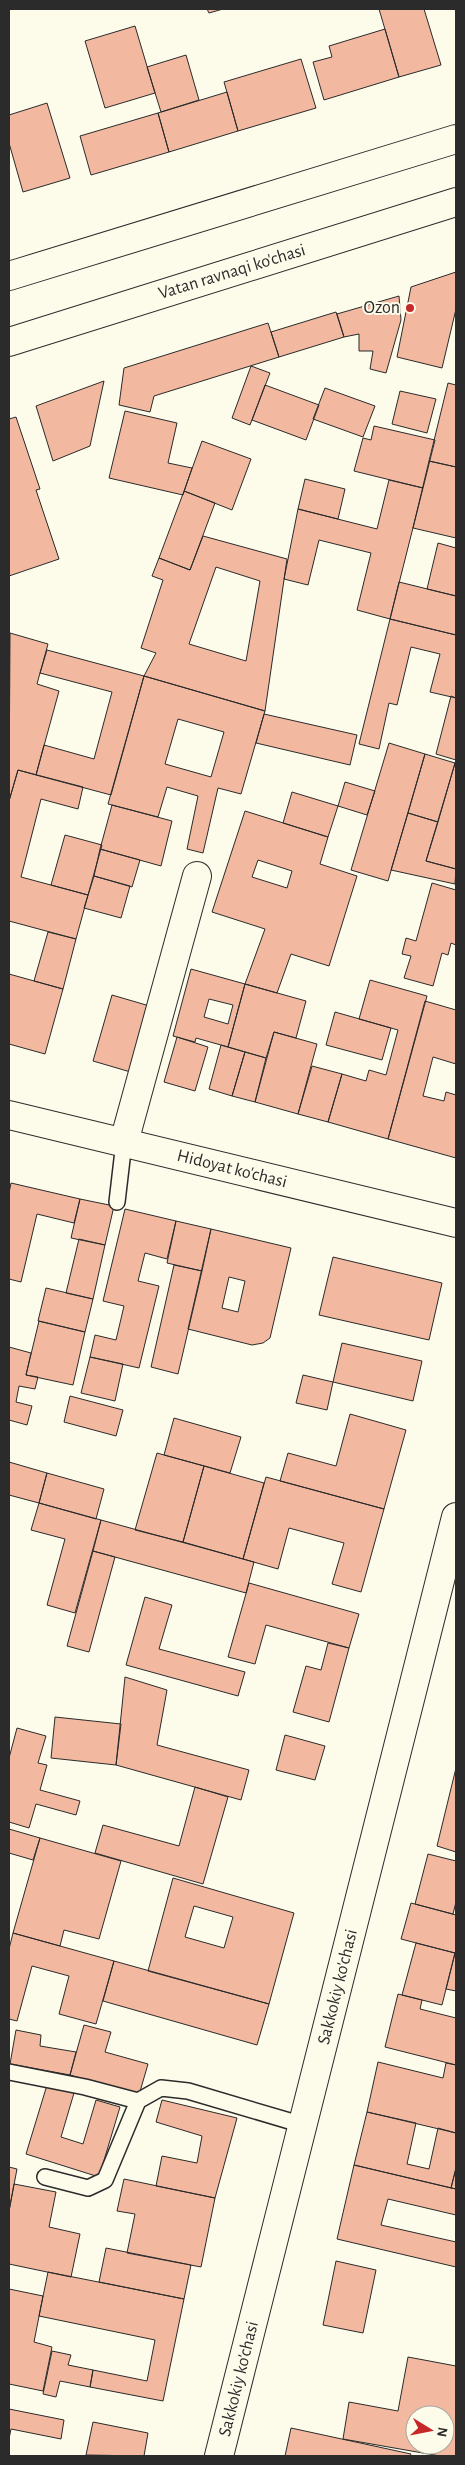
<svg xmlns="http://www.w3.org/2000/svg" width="465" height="2465" viewBox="0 0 465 2465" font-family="'Alegreya Sans',sans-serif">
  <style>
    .building { fill: #f2b8a0; stroke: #2b2b2b; fill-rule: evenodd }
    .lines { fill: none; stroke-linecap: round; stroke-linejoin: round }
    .lane-casing { stroke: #2b2b2b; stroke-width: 18 }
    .street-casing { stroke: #2b2b2b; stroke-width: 30 }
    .secondary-casing { stroke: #2b2b2b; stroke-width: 30 }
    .lane { stroke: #fdfbea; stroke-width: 15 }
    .street { stroke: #fdfbea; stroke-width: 28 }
    .secondary { stroke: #fdfbea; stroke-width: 28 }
    .poi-dot { fill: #c62828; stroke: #fdfbea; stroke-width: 2 }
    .labels { text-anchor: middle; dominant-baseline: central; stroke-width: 4; stroke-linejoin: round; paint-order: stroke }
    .street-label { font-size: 18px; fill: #2b2b2b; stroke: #fdfbea }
    .poi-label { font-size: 18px; fill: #2b2b2b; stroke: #fdfbea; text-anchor: end }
  </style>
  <rect width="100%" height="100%" fill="#fdfbea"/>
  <path class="building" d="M207 9H223L209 13Z
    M379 9H424L441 65 399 77Z
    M135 26 155 93 105 108 85 41Z
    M385 29 399 77 324 100 313 62 332 57 329 46Z
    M186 55 199 100 161 112 147 67Z
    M301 59 316 108 238 131 224 82Z
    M227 92 238 131 169 152 158 113Z
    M47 103 70 178 23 192 9 143V115Z
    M158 113 169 152 91 175 80 136Z
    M456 272V309L442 368 397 357 411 287Z
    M399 296 401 320 386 373 370 369 373 351H359V334L344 337 337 314Z
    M336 312 344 337 279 357 271 332Z
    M268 323 279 357 154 396 150 412 119 405 124 368Z
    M251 366 270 373 250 425 232 418Z
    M104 381 90 446 53 461 36 406Z
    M448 383 456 385V467L429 461Z
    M265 385 319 405 306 440 252 420Z
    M325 388 375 406 363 437 313 419Z
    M400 391 436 399 427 433 392 424Z
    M125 411 177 423 168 463 192 468 183 495 109 478Z
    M16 417 40 489 36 490 59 559 9 576V419Z
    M374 426 435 440 423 488 354 471 363 438 371 440Z
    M202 441 251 459 232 510 184 491Z
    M429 461 456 467V538L413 528Z
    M305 479 345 489 338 519 298 509Z
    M389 480 423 488 390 619 357 610 371 553 319 540 308 585 284 579 298 509 377 529Z
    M184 491 215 503 190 570 159 558Z
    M203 536 287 559 265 711 144 676 156 653 141 648 163 580 152 576 159 558 190 570ZM216 567 260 581 246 661 189 644Z
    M438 543 456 548V596L427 589Z
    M399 582 456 596V635L390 619Z
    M390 619 456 635V698L430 692 440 654 411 647 397 705 389 703 379 749 359 744Z
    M10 633 48 644 37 684 59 691 36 775 18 770 9 801Z
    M47 650 144 676 111 795 36 775 44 745 94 759 112 692 40 673Z
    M144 676 265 711 241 794 218 788 203 853 187 849 198 796 167 787 158 817 108 804ZM178 719 224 732 211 777 165 764Z
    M451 696 456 698V760L436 754Z
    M264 714 357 735 350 765 256 743Z
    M389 743 425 754 388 881 351 870Z
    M425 754 455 763 438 822 408 813Z
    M456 760V869L426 861Z
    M18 770 83 787 78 809 41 799 21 877 88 895 76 939 9 921V801Z
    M345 782 375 791 367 815 338 806Z
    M292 792 338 806 328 837 283 823Z
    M112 805 172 821 161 866 100 849Z
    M245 811 328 837 320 864 357 876 329 966 291 954 277 993 245 984 265 929 212 912ZM258 860 292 871 287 888 252 877Z
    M408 813 438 822 426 861 456 869 455 884 391 870Z
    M65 835 102 845 88 895 51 885Z
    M100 849 140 860 132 887 94 876Z
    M94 876 130 886 121 918 84 908Z
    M432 883 456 890V945L451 943 448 955 442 953 433 986 404 978 411 956 402 954 406 938 416 941Z
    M48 932 76 939 63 989 34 981Z
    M191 969 245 984 228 1047 196 1038 195 1042 173 1036ZM209 999 233 1005 228 1024 204 1017Z
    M9 974 63 989 45 1054 9 1044Z
    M370 980 427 996 388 1139 328 1122 342 1074 366 1081 369 1070 386 1075 398 1030 359 1019Z
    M245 984 306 1001 296 1038 274 1032 266 1058 228 1047Z
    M112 995 153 1007 134 1073 93 1061Z
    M425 1001 456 1010V1064L433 1057 423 1096 444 1101 446 1092 456 1095V1158L388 1139Z
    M335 1012 391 1028 382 1060 326 1045Z
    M274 1032 317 1044 298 1114 255 1102Z
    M177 1037 208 1047 195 1091 164 1082Z
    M221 1045 245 1052 232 1096 209 1089Z
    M245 1052 266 1058 255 1102 232 1096Z
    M312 1066 342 1074 328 1122 298 1114Z
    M11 1183 80 1199 74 1223 37 1214 21 1282 9 1279V1193Z
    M80 1199 114 1206 105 1245 71 1238Z
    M125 1209 176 1221 167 1259 145 1253 138 1281 159 1286 139 1368 90 1357 95 1335 116 1340 124 1306 103 1301Z
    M176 1221 211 1229 202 1271 167 1263Z
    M211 1229 291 1248 270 1338 263 1343 252 1345 188 1329ZM229 1277 245 1281 238 1312 222 1308Z
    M79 1239 105 1245 93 1299 66 1293Z
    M333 1257 442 1283 429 1340 319 1315Z
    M174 1265 202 1271 178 1374 151 1367Z
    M46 1288 93 1299 85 1332 38 1321Z
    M39 1321 85 1332 73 1385 26 1375Z
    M342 1343 422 1361 413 1401 333 1382Z
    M9 1347 31 1353 26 1375 38 1377 35 1389 19 1386 16 1402 32 1406 27 1425 9 1420Z
    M90 1357 123 1364 115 1401 81 1393Z
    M303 1375 333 1382 327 1410 296 1403Z
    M70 1396 123 1410 116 1436 64 1422Z
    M350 1414 406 1430 384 1509 280 1481 288 1453 336 1466Z
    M174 1418 241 1437 230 1473 164 1455Z
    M157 1453 204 1466 183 1542 135 1530Z
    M9 1462 47 1473 39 1503 9 1495Z
    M204 1466 264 1483 243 1559 183 1542Z
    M47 1473 104 1489 96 1519 39 1503Z
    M266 1477 384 1509 361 1592 332 1584 344 1543 289 1528 278 1569 243 1559Z
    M39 1503 101 1520 75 1613 47 1605 65 1539 31 1530Z
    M101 1520 254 1562 246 1593 93 1551Z
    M93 1551 115 1557 89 1652 67 1646Z
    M249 1583 359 1614 349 1648 266 1625 255 1664 228 1657Z
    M145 1597 172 1605 159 1649 245 1672 238 1696 126 1665Z
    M328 1643 349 1648 329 1722 293 1712 306 1666 321 1670Z
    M125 1677 167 1690 157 1745 249 1770 241 1800 116 1765Z
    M55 1717 121 1724 116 1765 51 1758Z
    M17 1728 46 1736 38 1763 47 1765 40 1790 80 1801 76 1815 36 1804 29 1828 9 1822V1758Z
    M285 1735 325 1746 315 1780 276 1770Z
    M456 1768V1852L437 1846Z
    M195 1787 228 1797 203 1884 95 1853 103 1825 179 1846Z
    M9 1829 40 1838 33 1860 9 1853Z
    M40 1838 121 1861 99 1939 64 1930 60 1946 13 1933Z
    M428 1854 456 1861V1902L453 1914 415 1904Z
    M173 1878 294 1913 269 2004 148 1971ZM194 1906 233 1917 224 1948 185 1937Z
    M411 1903 456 1915V1991L446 1989 455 1953 401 1939Z
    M13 1933 114 1961 96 2024 59 2014 69 1976 32 1966 17 2021 9 2019V1949Z
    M416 1943 455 1953 442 2005 402 1995Z
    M114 1961 269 2004 257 2045 103 2001Z
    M398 1994 422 2000 420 2009 456 2018V2065L385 2047Z
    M84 2025 111 2032 105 2052 148 2064 139 2095 70 2075Z
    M16 2030 41 2035 40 2046 76 2052 70 2075 10 2064Z
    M378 2062 443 2078 446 2063 456 2065V2133L367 2112Z
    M47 2085 74 2093 61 2137 83 2144 96 2100 120 2107 99 2177 26 2154Z
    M162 2100 237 2118 215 2198 156 2186 162 2156 197 2163 202 2136 156 2122Z
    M367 2112 416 2123 407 2164 429 2169 438 2128 456 2133V2168L451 2188 354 2165Z
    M354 2165 456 2189V2215L388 2199 381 2225 456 2242V2267L337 2239Z
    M9 2167 17 2169 9 2211Z
    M456 2168V2189L451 2188Z
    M124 2179 215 2198 201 2267 127 2253 135 2214 117 2211Z
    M14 2184 56 2192 49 2227 80 2234 71 2277 9 2264V2211Z
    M106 2248 191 2265 184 2299 99 2282Z
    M336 2261 376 2270 363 2333 323 2325Z
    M48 2272 184 2299 163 2401 90 2387 93 2370 147 2381 155 2340 39 2316Z
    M9 2289 43 2296 34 2342 52 2347 43 2391 9 2384Z
    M52 2351 71 2355 68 2365 93 2370 90 2387 60 2381 56 2397 43 2394Z
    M408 2357 456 2366V2456H440L343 2439 349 2402 398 2411ZM415 2415H445V2445H415Z
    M9 2409 64 2420 61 2439 11 2429 9 2439Z
    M93 2422 148 2433 144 2456 86 2455Z
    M291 2428 411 2454 410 2456H285Z"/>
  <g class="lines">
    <defs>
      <path id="lane" d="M117 1202 124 1142
        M9 2072 85 2087 138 2101
        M45 2177 88 2188 105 2180 138 2101 161 2088 188 2091 303 2125"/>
      <path id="street" d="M124 1142 197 876"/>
      <path id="secondary" d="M9 276 456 139
        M9 342 456 202
        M9 1115 456 1223
        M219 2456 456 1517"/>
    </defs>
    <use href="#lane" class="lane-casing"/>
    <use href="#street" class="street-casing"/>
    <use href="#secondary" class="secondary-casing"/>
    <use href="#lane" class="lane"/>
    <use href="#street" class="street"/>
    <use href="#secondary" class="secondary"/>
  </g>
  <circle class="poi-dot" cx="410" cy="308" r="5"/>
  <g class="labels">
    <g class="street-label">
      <text transform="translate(232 272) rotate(-17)">Vatan ravnaqi ko'chasi</text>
      <text transform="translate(232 1169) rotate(14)">Hidoyat ko'chasi</text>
      <text transform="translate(338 1987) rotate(-76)">Sakkokiy ko'chasi</text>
      <text transform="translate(239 2379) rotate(-76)">Sakkokiy ko'chasi</text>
    </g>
    <g class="poi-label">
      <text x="400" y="308">Ozon</text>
    </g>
  </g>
  <rect width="465" height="2465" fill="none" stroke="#2b2b2b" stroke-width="20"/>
  <g transform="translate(430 2430) rotate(100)"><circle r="24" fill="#fdfbea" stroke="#a9a89e"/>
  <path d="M0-4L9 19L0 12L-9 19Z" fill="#c62828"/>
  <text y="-8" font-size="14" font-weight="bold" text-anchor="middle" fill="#2b2b2b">N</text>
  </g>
</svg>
